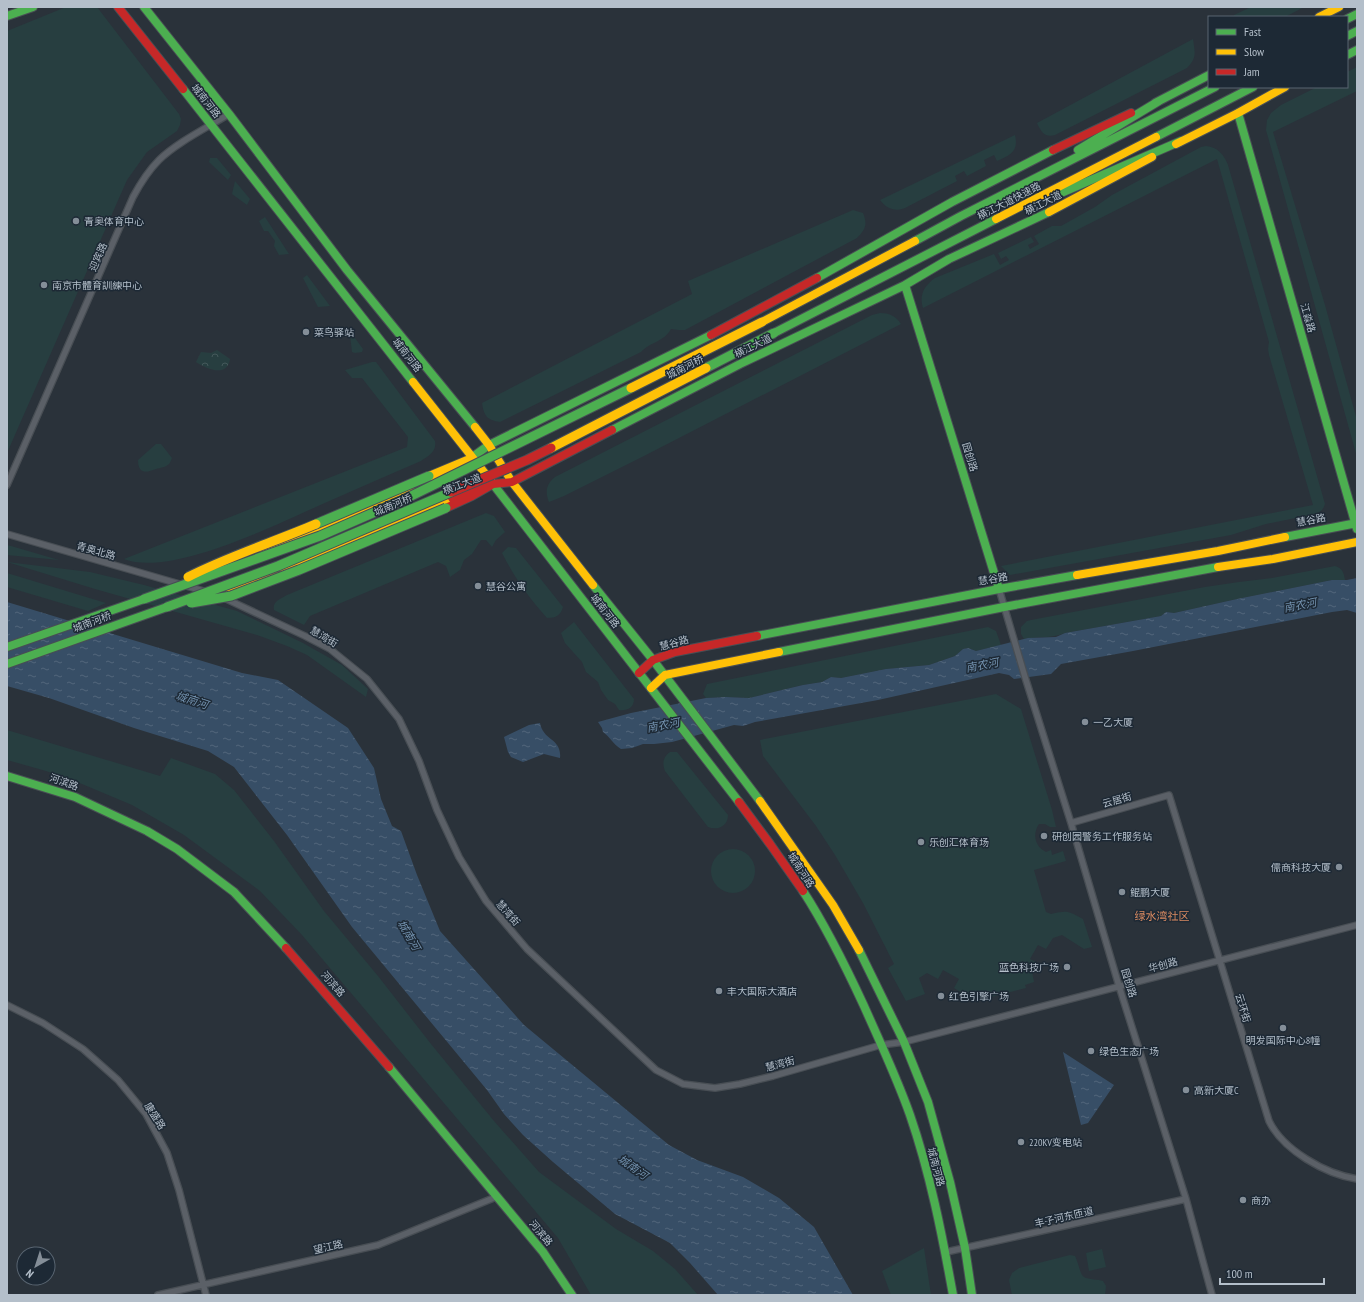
<svg xmlns="http://www.w3.org/2000/svg" width="1364" height="1302" viewBox="0 0 1364 1302" font-family="'PT Sans Narrow','Noto Sans SC',sans-serif">
  <style>
    .grass { fill: #273e40 }
    .forest { fill: url(#forest-crowns) }
    .water { fill: url(#water-ripples) }
    .lines { fill: none; stroke-linecap: round; stroke-linejoin: round }
    .street-casing { stroke: #484e54; stroke-width: 8 }
    .fast-casing { stroke: #484e54; stroke-width: 10 }
    .slow-casing { stroke: #484e54; stroke-width: 10 }
    .jam-casing { stroke: #484e54; stroke-width: 10 }
    .street { stroke: #5b6067; stroke-width: 5.5 }
    .fast { stroke: #4caf50; stroke-width: 8 }
    .slow { stroke: #ffc107; stroke-width: 8 }
    .jam { stroke: #c62828; stroke-width: 8 }
    .fast-bridge-casing { stroke: #474e55; stroke-width: 11; stroke-linecap: butt }
    .slow-bridge-casing { stroke: #474e55; stroke-width: 11; stroke-linecap: butt }
    .jam-bridge-casing { stroke: #474e55; stroke-width: 11; stroke-linecap: butt }
    .fast-bridge { stroke: #4caf50; stroke-width: 9 }
    .slow-bridge { stroke: #ffc107; stroke-width: 9 }
    .jam-bridge { stroke: #c62828; stroke-width: 9 }
    .poi-dot { fill: #848e98; stroke: #1d2935; stroke-width: 1.5 }
    .labels { text-anchor: middle; dominant-baseline: central; stroke-width: 3; stroke-linejoin: round; paint-order: stroke }
    .street-label { font-size: 10px; fill: #b4bfca; stroke: #1d2935 }
    .poi-label { font-size: 10px; fill: #b4bfca; stroke: #1d2935; text-anchor: start }
    .water-label { font-size: 11px; font-style: italic; fill: #7392af; stroke: #1d2935 }
    .neighbourhood-label { font-size: 11px; fill: #d98a60; stroke: #1d2935 }
  </style>
  <defs>
    <pattern id="forest-crowns" width="20" height="18" patternUnits="userSpaceOnUse"><rect width="20" height="18" fill="#273e40"/><path d="M2 6a3 3 0 1 1 6 0M12 15a3 3 0 1 1 6 0" fill="none" stroke="#44585a"/></pattern>
    <pattern id="water-ripples" width="26" height="14" patternUnits="userSpaceOnUse"><rect width="26" height="14" fill="#374e66"/><path d="M2 4q2-2 4 0t4 0M15 11q2-2 4 0t4 0" fill="none" stroke="#52667b"/></pattern>
  </defs>
  <rect width="100%" height="100%" fill="#2a323a"/>
  <path class="grass" d="M66 7H97L179 114 181 119 180 125 177 131 147 152 127 180 7 453V31Z
    M1251 7H1304L1285 17H1234V15Z
    M1193 39C1195 53 1197 58 1187 68L1055 135C1045 138 1041 132 1037 123Z
    M1357 67V91L1273 132 1325 305 1357 420V457L1266 130 1267 120 1271 113 1281 105 1317 87H1347V72Z
    M1015 135C1019 152 1010 155 997 161L994 155 984 160 986 166 967 176 964 171 955 176 957 181 905 208C895 212 887 209 880 200Z
    M1206 146C1218 147 1224 155 1228 165L1325 504C1323 510 1321 512 1315 514L1266 524 1231 535 1010 575 1001 566 1313 505 1269 355 1268 349 1269 342 1217 159 923 308C919 295 924 286 935 278L994 254 1000 265 1009 260 1006 256 1001 259 998 253 1031 237 1034 242 1028 245 1030 249 1039 244 1034 236 1052 226H1061L1095 207 1112 195 1201 147Z
    M210 158H217L231 175 228 180 209 162Z
    M235 181 250 199 247 205 232 194Z
    M853 210 863 213C868 225 865 230 857 238L685 330H679L671 329C664 342 650 342 641 352L500 422C487 420 484 416 482 403L692 294 688 281Z
    M265 217 289 254 279 255 274 246 275 241 268 231H264L259 221Z
    M307 275 330 306 318 307 303 278Z
    M880 313C889 313 896 316 901 324L644 456 564 496 549 502C545 492 546 484 555 477L872 315Z
    M352 334 363 349 362 352 355 353 352 352 350 335Z
    M372 362H376L435 441C437 452 428 456 421 461 386 476 352 491 318 506 273 526 170 577 124 559L407 447 408 437 362 378H352L345 370Z
    M156 444H161L172 458C171 460 170 463 169 464 166 467 160 468 156 469 146 473 138 474 138 460Z
    M486 513 494 516 505 532 496 540 492 547 486 540H481L472 554 464 560 460 570 450 577 446 566 438 562 310 616 304 625 274 610C272 601 281 599 287 595Z
    M7 545 11 546 59 560 7 555Z
    M508 547 516 548 563 607C561 615 556 618 547 618 529 598 514 577 502 553Z
    M7 562 90 572 144 585 237 611 303 643 342 665 368 689 366 697 307 655 287 646 257 635 95 589Z
    M1335 566C1343 568 1344 574 1345 580H1332L1237 599 1174 613 1166 612 1161 616 1065 633C1051 639 1038 636 1024 639L1021 634V627L1027 621 1031 620 1205 587 1239 582 1272 578Z
    M7 573 106 603 88 611 7 587Z
    M574 622 634 699C634 708 627 711 619 710L615 704 608 700 601 690 598 682 586 672 582 662 565 643 561 633Z
    M988 627 996 631 1001 645 976 651 968 648 963 649 955 656 929 665 886 669 841 678 831 677 822 682 803 685 749 698 726 697 706 698 703 694 707 684Z
    M996 694 1021 709 1052 810 1056 827H1050L1045 824H1039C1032 834 1035 847 1046 852L1051 850 1052 855 1063 851 1066 861 1034 870 1046 912 1051 914C1068 910 1068 911 1083 919L1092 947 1084 949 1062 935 1053 938 1046 949 1038 945 1030 959 1038 963 1032 972 1034 982 1025 985 1026 988 976 1001 975 998 966 1001 964 994 954 988 959 979 943 970 938 979 927 973 919 978 925 994 906 1001 888 968 894 964 863 903 835 855 816 826 763 756 760 740Z
    M7 730 160 776 171 758 215 774 234 790 274 841 324 911 378 976 431 1044 494 1121 539 1172 616 1229 653 1251 675 1269 698 1295H591L558 1238 302 935 260 891 184 835 132 805 82 784 46 771 7 760Z
    M670 752H677L728 815C728 826 718 831 708 827L665 771C662 763 663 757 670 752Z
    M711 871a22 22 0 1 1 44 0a22 22 0 1 1-44 0Z
    M924 1248 931 1295H891L882 1271Z
    M1102 1249 1106 1267 1089 1271 1086 1253Z
    M1070 1255 1075 1256C1078 1261 1080 1275 1084 1277 1089 1280 1098 1279 1103 1281L1106 1286 1105 1295H1012L1009 1280 1012 1273 1019 1268Z"/>
  <path class="forest" d="M217 350 230 359C227 378 207 369 196 362L201 352 211 353Z"/>
  <path class="water" d="M1357 578V613L1347 610 1332 612 1133 651 1061 664 1051 674 1014 679 1009 675 999 673 878 700 755 722 743 726 734 725 672 742 654 744H643L632 748 621 749C613 744 610 737 603 732L602 728 598 722 631 713 706 698 726 697 749 698 803 685 822 682 831 677 841 678 886 669 929 665 955 656 963 649 968 648 976 651 1028 638 1056 637 1065 633 1161 616 1166 612 1174 613 1237 599 1332 580H1347Z
    M7 602 242 673 278 680 348 728 374 768 381 799 392 826 401 831 417 875 440 931 524 1025 669 1145 697 1160 743 1177 779 1198 814 1227 853 1295H718L690 1263 670 1243 615 1214 553 1162 523 1135 504 1114 487 1090 352 927 287 835 234 767 208 751 134 728 49 698 7 686Z
    M540 723C543 741 562 738 560 758L544 754 523 762 511 757 508 752 504 737 529 725Z
    M1063 1052 1114 1085 1088 1123 1081 1125Z"/>
  <g class="lines">
    <defs>
      <path id="street" d="M7 485 133 197C140 184 148 171 159 160 176 143 208 127 229 114
        M7 534 207 592
        M999 589 1025 677 1071 823 1119 986 1186 1199 1212 1295
        M224 598 305 636 330 649 367 679 399 719 419 761 437 810 459 857 486 901 527 949 656 1070 683 1084 715 1088 740 1084 773 1076 881 1045 904 1042 1357 925
        M1071 823 1169 795C1203 903 1235 1012 1269 1121 1283 1150 1325 1174 1357 1179
        M7 1005 43 1023 83 1049 118 1080 146 1114 167 1153 179 1190 206 1295
        M946 1252 1186 1199
        M158 1295 378 1245 496 1197"/>
      <path id="fast" d="M144 7 229 114 347 270 475 427
        M7 16 33 7
        M1347 19 1357 14
        M1347 36 1357 31
        M1347 55 1357 50
        M183 89 413 382
        M1155 103 1209 75
        M1238 113 1357 529
        M1156 137 1253 87
        M1078 150 1159 101
        M1061 193 1181 141
        M915 241 961 216 1215 87
        M817 278 952 202 1053 150
        M905 285 999 589
        M774 333 996 219
        M612 430 740 364 905 285 949 259 1049 212
        M467 461 489 445 711 335
        M493 484 739 802
        M1285 537 1357 523
        M593 585 653 660 760 801
        M757 636 999 589 1077 575
        M7 647 144 599
        M779 652 1004 607 1218 567
        M7 664 167 607
        M7 776 75 797 147 831 177 849 234 892 286 948
        M803 891C827 928 846 967 864 1006 880 1042 897 1078 910 1115 930 1173 942 1234 953 1295
        M859 950 904 1042 928 1102 950 1182 965 1248 972 1295
        M389 1067 543 1252 572 1295"/>
      <path id="slow" d="M1319 17 1339 7
        M1176 144 1238 113 1285 87
        M1049 212 1152 157
        M996 219 1156 137
        M762 322 915 241
        M413 382 491 481
        M475 427 489 445 512 482
        M429 476 472 458
        M512 482 593 585
        M264 551 352 515 439 476
        M1218 567 1273 559 1357 542
        M1077 575 1218 551 1285 537
        M217 595 309 560 452 498
        M651 688 665 675 779 652
        M760 801 833 905 859 950"/>
      <path id="jam" d="M118 7 183 89
        M1053 150 1131 113
        M711 335 817 278
        M452 498 468 491 493 484 512 482 612 430
        M446 508 472 496 493 484
        M639 673 653 660 675 652 757 636
        M739 802 770 844 803 891
        M286 948 389 1067"/>
    </defs>
    <use href="#street" class="street-casing"/>
    <use href="#fast" class="fast-casing"/>
    <use href="#slow" class="slow-casing"/>
    <use href="#jam" class="jam-casing"/>
    <use href="#street" class="street"/>
    <use href="#fast" class="fast"/>
    <use href="#slow" class="slow"/>
    <use href="#jam" class="jam"/>
    <defs>
      <path id="fast-bridge" d="M706 368 774 333
        M316 524 429 476
        M144 599 320 536 405 499 631 388
        M191 603 231 596 299 570 446 508
        M167 607 278 566 451 492"/>
      <path id="slow-bridge" d="M631 388 762 322
        M551 448 706 368
        M188 577C229 556 274 542 316 524"/>
      <path id="jam-bridge" d="M451 492 527 460 551 448"/>
    </defs>
    <use href="#fast-bridge" class="fast-bridge-casing"/>
    <use href="#slow-bridge" class="slow-bridge-casing"/>
    <use href="#jam-bridge" class="jam-bridge-casing"/>
    <use href="#fast-bridge" class="fast-bridge"/>
    <use href="#slow-bridge" class="slow-bridge"/>
    <use href="#jam-bridge" class="jam-bridge"/>
  </g>
  <g class="poi-dot">
    <circle cx="76" cy="221" r="4"/>
    <circle cx="44" cy="285" r="4"/>
    <circle cx="306" cy="332" r="4"/>
    <circle cx="478" cy="586" r="4"/>
    <circle cx="1085" cy="722" r="4"/>
    <circle cx="1044" cy="836" r="4"/>
    <circle cx="921" cy="842" r="4"/>
    <circle cx="1339" cy="867" r="4"/>
    <circle cx="1122" cy="892" r="4"/>
    <circle cx="1067" cy="967" r="4"/>
    <circle cx="719" cy="991" r="4"/>
    <circle cx="941" cy="996" r="4"/>
    <circle cx="1283" cy="1028" r="4"/>
    <circle cx="1091" cy="1051" r="4"/>
    <circle cx="1186" cy="1090" r="4"/>
    <circle cx="1021" cy="1142" r="4"/>
    <circle cx="1243" cy="1200" r="4"/>
  </g>
  <g class="labels">
    <g class="street-label">
      <text transform="translate(206 101) rotate(52)">城南河路</text>
      <text transform="translate(1009 201) rotate(-27)">横江大道快速路</text>
      <text transform="translate(1043 203) rotate(-27)">横江大道</text>
      <text transform="translate(98 257) rotate(-67)">迎宾路</text>
      <text transform="translate(1308 318) rotate(74)">江淼路</text>
      <text transform="translate(753 346) rotate(-26)">横江大道</text>
      <text transform="translate(407 355) rotate(52)">城南河路</text>
      <text transform="translate(685 367) rotate(-27)">城南河桥</text>
      <text transform="translate(970 457) rotate(73)">园创路</text>
      <text transform="translate(462 484) rotate(-21)">横江大道</text>
      <text transform="translate(393 505) rotate(-23)">城南河桥</text>
      <text transform="translate(1311 520) rotate(-11)">慧谷路</text>
      <text transform="translate(96 551) rotate(16)">青奥北路</text>
      <text transform="translate(993 579) rotate(-10)">慧谷路</text>
      <text transform="translate(605 611) rotate(52)">城南河路</text>
      <text transform="translate(92 622) rotate(-20)">城南河桥</text>
      <text transform="translate(324 637) rotate(31)">慧湾街</text>
      <text transform="translate(674 643) rotate(-15)">慧谷路</text>
      <text transform="translate(64 782) rotate(19)">河滨路</text>
      <text transform="translate(1117 800) rotate(-16)">云居街</text>
      <text transform="translate(801 870) rotate(57)">城南河路</text>
      <text transform="translate(508 913) rotate(49)">慧湾街</text>
      <text transform="translate(1163 965) rotate(-15)">华创路</text>
      <text transform="translate(1129 983) rotate(73)">园创路</text>
      <text transform="translate(333 984) rotate(49)">河滨路</text>
      <text transform="translate(1243 1008) rotate(73)">云环街</text>
      <text transform="translate(780 1064) rotate(-15)">慧湾街</text>
      <text transform="translate(155 1116) rotate(58)">康盛路</text>
      <text transform="translate(936 1167) rotate(75)">城南河路</text>
      <text transform="translate(1064 1217) rotate(-13)">丰子河东匝道</text>
      <text transform="translate(541 1233) rotate(50)">河滨路</text>
      <text transform="translate(328 1247) rotate(-13)">望江路</text>
    </g>
    <g class="poi-label">
      <text x="84" y="221">青奥体育中心</text>
      <text x="52" y="285">南京市體育訓練中心</text>
      <text x="314" y="332">菜鸟驿站</text>
      <text x="486" y="586">慧谷公寓</text>
      <text x="1093" y="722">一乙大厦</text>
      <text x="1052" y="836">研创园警务工作服务站</text>
      <text x="929" y="842">乐创汇体育场</text>
      <text x="1331" y="867" text-anchor="end">儒商科技大厦</text>
      <text x="1130" y="892">鲲鹏大厦</text>
      <text x="1059" y="967" text-anchor="end">蓝色科技广场</text>
      <text x="727" y="991">丰大国际大酒店</text>
      <text x="949" y="996">红色引擎广场</text>
      <text x="1283" y="1040" text-anchor="middle">明发国际中心8幢</text>
      <text x="1099" y="1051">绿色生态广场</text>
      <text x="1194" y="1090">高新大厦C</text>
      <text x="1029" y="1142">220KV变电站</text>
      <text x="1251" y="1200">商办</text>
    </g>
    <g class="water-label">
      <text transform="translate(1300 605) rotate(-11)">南农河</text>
      <text transform="translate(982 665) rotate(-11)">南农河</text>
      <text transform="translate(192 700) rotate(18)">城南河</text>
      <text transform="translate(663 725) rotate(-11)">南农河</text>
      <text transform="translate(409 935) rotate(60)">城南河</text>
      <text transform="translate(633 1167) rotate(35)">城南河</text>
    </g>
    <g class="neighbourhood-label">
      <text x="1162" y="916">绿水湾社区</text>
    </g>
  </g>
  <rect width="1364" height="1302" fill="none" stroke="#b4bfca" stroke-width="16"/>
  <rect x="1208" y="16" width="140" height="72" fill="#1d2935" stroke="#596571"/>
  <rect x="1216" y="29" width="20" height="6" fill="#4caf50" stroke="#596571"/>
  <text x="1244" y="36" font-size="12" fill="#b4bfca">Fast</text>
  <rect x="1216" y="49" width="20" height="6" fill="#ffc107" stroke="#596571"/>
  <text x="1244" y="56" font-size="12" fill="#b4bfca">Slow</text>
  <rect x="1216" y="69" width="20" height="6" fill="#c62828" stroke="#596571"/>
  <text x="1244" y="76" font-size="12" fill="#b4bfca">Jam</text>
  <g transform="translate(36 1266) rotate(219)"><circle r="19" fill="#1d2935" stroke="#596571"/>
  <path d="M0-3L7 15L0 10L-7 15Z" fill="#848e98"/>
  <text y="-6" font-size="11" font-weight="bold" text-anchor="middle" fill="#b4bfca">N</text>
  </g>
  <path d="M1220 1278v6h104v-6" fill="none" stroke="#b4bfca" stroke-width="2"/>
  <text x="1226" y="1278" font-size="12" fill="#b4bfca" stroke="#1d2935" stroke-width="3" paint-order="stroke">100 m</text>
</svg>
